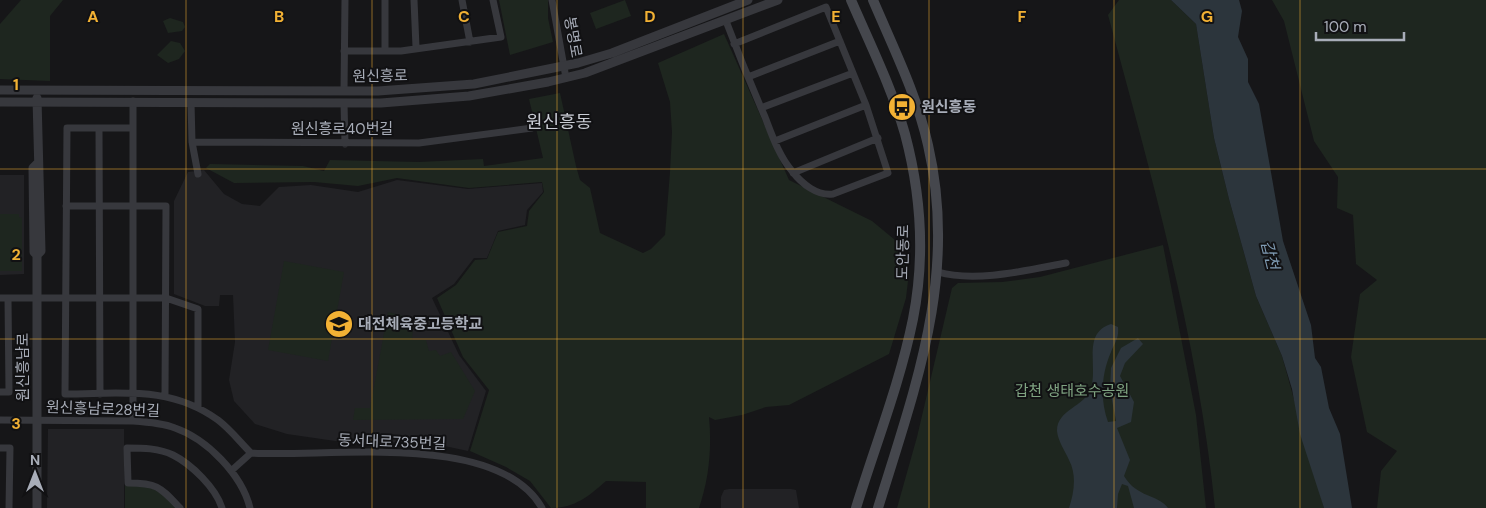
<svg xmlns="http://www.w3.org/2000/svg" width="1486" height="508" viewBox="0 0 1486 508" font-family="'DM Sans','Noto Sans KR',sans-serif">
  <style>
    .built { fill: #222225 }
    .green { fill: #1e261f }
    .water { fill: #2c353c }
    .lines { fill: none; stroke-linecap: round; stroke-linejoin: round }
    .minor { stroke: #37383d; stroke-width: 7 }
    .tertiary { stroke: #37383d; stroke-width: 9 }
    .secondary { stroke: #45474d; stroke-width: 10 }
    .grid { fill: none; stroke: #f2b134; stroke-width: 1; stroke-opacity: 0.55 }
    .labels { text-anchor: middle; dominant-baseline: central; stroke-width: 4; stroke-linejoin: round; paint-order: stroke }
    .street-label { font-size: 15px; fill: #a8adb8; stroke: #111113 }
    .poi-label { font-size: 15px; font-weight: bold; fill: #a8adb8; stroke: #111113; text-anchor: start }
    .park-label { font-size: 15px; fill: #7fa381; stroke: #111113 }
    .water-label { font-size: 16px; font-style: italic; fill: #7f9bb3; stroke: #111113 }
    .quarter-label { font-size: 18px; fill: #c9ccd4; stroke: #111113 }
    .grid-label { font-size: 16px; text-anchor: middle; font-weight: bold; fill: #f2b134; stroke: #111113; stroke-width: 4; stroke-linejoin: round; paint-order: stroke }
  </style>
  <rect width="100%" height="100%" fill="#161618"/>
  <path class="built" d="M204 170 224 194 242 204 260 206 279 187 311 185 358 192 397 180 468 189 542 183 543 192 527 210 525 225 498 231 487 258H474L454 284 432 298 459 355 486 391 468 451 426 442 349 443 287 434 255 424 234 401 229 380 235 342 233 295H220L219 306H205L174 294V201L188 172Z
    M0 175H24V274L0 275Z
    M48 429H124V508H47Z
    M729 489H791L796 490 799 508H721V497L724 490Z"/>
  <path class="green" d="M21 0H63L50 16V81L0 79V24Z
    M499 0H548V18L553 42 510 55Z
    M625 0 631 16 596 29 590 13Z
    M1119 0H1171L1196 24 1214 138 1229 199 1256 296 1282 356 1324 508H1215C1198 340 1152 178 1108 15Z
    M1272 0H1486V508H1377L1381 471 1397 451 1367 432 1351 357 1360 294 1377 280 1356 264 1353 215 1337 208 1338 177 1314 141 1284 21Z
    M170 18 183 22 185 27 182 31 168 33 163 21Z
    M724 34 789 180 872 221 895 240 907 259 908 281 906 298 889 354 789 405 766 407 742 415 715 420 709 417C712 448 709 479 699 508H646V482L606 481C589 496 575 508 551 508L530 481 506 467 470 451 489 390 463 357 437 298 456 285 475 260 487 259 498 232 527 226 529 211 544 192 542 182 469 188 397 178 358 186 314 182 234 183 206 168 210 164 303 166 324 171 330 160 419 162 483 159 484 166 543 158 529 99 560 93 576 166 580 180 590 188 600 233 643 253 651 249 665 235 670 172 672 132 670 102 658 63Z
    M171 41 180 43 185 51 179 59 168 63 157 55Z
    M0 214H19V217L22 218V271H0Z
    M1163 245 1196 415 1206 508H897L917 437 952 288 958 283 1002 282 1040 277Z
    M284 261 344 272 328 361 268 350Z
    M388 312 404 316 403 326 413 328 412 340H426L429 351 436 350 440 356 451 352 475 391 463 419 353 420 355 408H370Z
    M125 485C151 485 159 489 177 508H125Z"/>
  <path class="water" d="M1171 0H1239L1242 11 1238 37 1248 59V82L1259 104 1283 241 1311 325 1315 358 1321 367 1329 408 1340 434 1352 508H1324L1300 434 1292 389 1282 356 1256 296 1229 199 1214 138 1196 24Z
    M1111 324 1118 327C1119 339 1115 342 1111 352 1101 375 1100 400 1108 422L1116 421 1110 390 1111 368 1121 348 1138 338 1143 344 1125 363 1120 376 1134 402 1131 422 1117 428 1130 460 1124 476C1137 498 1158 494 1168 508H1134L1128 486 1122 484 1118 494 1117 508H1069C1074 493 1077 475 1069 460 1065 451 1058 441 1057 431 1057 409 1085 407 1091 388 1098 366 1082 333 1111 324Z"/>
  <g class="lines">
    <path class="minor" d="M414 0 416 47
      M462 0 470 42
      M552 0 566 78
      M726 21C738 53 751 85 765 117 772 135 779 156 792 171 802 184 817 196 833 194L888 173 866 105 826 7 734 44
      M344 51H401L501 37 493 0
      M385 51V0
      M748 77 840 41
      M344 91 345 0
      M133 101V421
      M191 102 192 142 198 174
      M344 103 345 144
      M761 108 853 73
      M99 128 100 394
      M133 128H67L65 394C121 394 169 385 218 420 230 429 240 442 251 453
      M775 141 866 105
      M192 142 419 143 532 128
      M793 173 878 138
      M66 206H166L165 395
      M938 272C976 283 1028 270 1066 263
      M0 298H166L198 309V407
      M0 392H9L8 298
      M0 420 133 421C148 422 162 423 175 428 207 439 242 475 250 508
      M0 448H10L9 508
      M231 471 251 453C328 458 497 430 542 508
      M180 508C160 487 158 483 128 483L127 448C142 448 159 448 173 455 191 464 216 488 222 508"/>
    <path class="tertiary" d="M0 90 378 91 474 84 578 63 612 53 748 0
      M0 102 381 103 469 96 548 82 585 73 778 0
      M37 255 41 251 37 98
      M37 508V255L34 252 33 168 37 164"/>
    <path class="secondary" d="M851 0C870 44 892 88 905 134 921 194 925 258 913 319 900 383 875 446 856 508
      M873 0C893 47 917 95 928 145 958 275 916 385 878 508"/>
  </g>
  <path class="grid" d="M186 0V508M372 0V508M557 0V508M743 0V508M929 0V508M1114 0V508M1300 0V508M0 169H1486M0 339H1486"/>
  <defs>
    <symbol id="bus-disc" viewBox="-11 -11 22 22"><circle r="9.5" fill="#f2b134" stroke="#111113"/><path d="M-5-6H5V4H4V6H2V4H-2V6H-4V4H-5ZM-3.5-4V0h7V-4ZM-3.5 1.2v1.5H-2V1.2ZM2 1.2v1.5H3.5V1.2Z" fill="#111"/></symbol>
    <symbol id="school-disc" viewBox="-11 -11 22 22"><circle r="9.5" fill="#f2b134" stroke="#111113"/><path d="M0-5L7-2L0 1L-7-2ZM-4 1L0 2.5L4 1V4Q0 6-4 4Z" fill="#111"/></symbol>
  </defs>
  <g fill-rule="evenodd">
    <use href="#bus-disc" x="886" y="91" width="32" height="32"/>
    <use href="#school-disc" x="323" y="308" width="32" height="32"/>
  </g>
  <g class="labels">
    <g class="street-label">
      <text transform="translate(573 37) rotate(80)">봉명로</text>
      <text transform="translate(380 76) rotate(-1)">원신흥로</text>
      <text x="342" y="129">원신흥로40번길</text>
      <text transform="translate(903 252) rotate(-89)">도안동로</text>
      <text transform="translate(23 367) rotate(-90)">원신흥남로</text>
      <text transform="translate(103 409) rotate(2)">원신흥남로28번길</text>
      <text transform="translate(392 442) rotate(2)">동서대로735번길</text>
    </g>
    <g class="poi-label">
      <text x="921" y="107">원신흥동</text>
      <text x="358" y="324">대전체육중고등학교</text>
    </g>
    <g class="park-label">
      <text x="1072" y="391">갑천 생태호수공원</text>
    </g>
    <g class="water-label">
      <text transform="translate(1270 255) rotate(76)">갑천</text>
    </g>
    <g class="quarter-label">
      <text x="559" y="122">원신흥동</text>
    </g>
  </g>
  <g class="grid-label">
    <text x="93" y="22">A</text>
    <text x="279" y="22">B</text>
    <text x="464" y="22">C</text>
    <text x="650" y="22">D</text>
    <text x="836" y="22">E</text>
    <text x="1022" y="22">F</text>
    <text x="1207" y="22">G</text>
    <text x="16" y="90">1</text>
    <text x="16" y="260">2</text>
    <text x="16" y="429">3</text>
  </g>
  <g transform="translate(35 473)" stroke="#111113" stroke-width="4" paint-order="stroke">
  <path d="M0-4L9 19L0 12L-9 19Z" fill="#a8adb8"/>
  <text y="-8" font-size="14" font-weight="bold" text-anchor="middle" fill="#a8adb8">N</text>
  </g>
  <path d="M1316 32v8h88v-8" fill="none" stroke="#a8adb8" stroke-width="2.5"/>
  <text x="1324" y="32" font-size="15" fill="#a8adb8" stroke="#111113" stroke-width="4" paint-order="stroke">100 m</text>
</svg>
